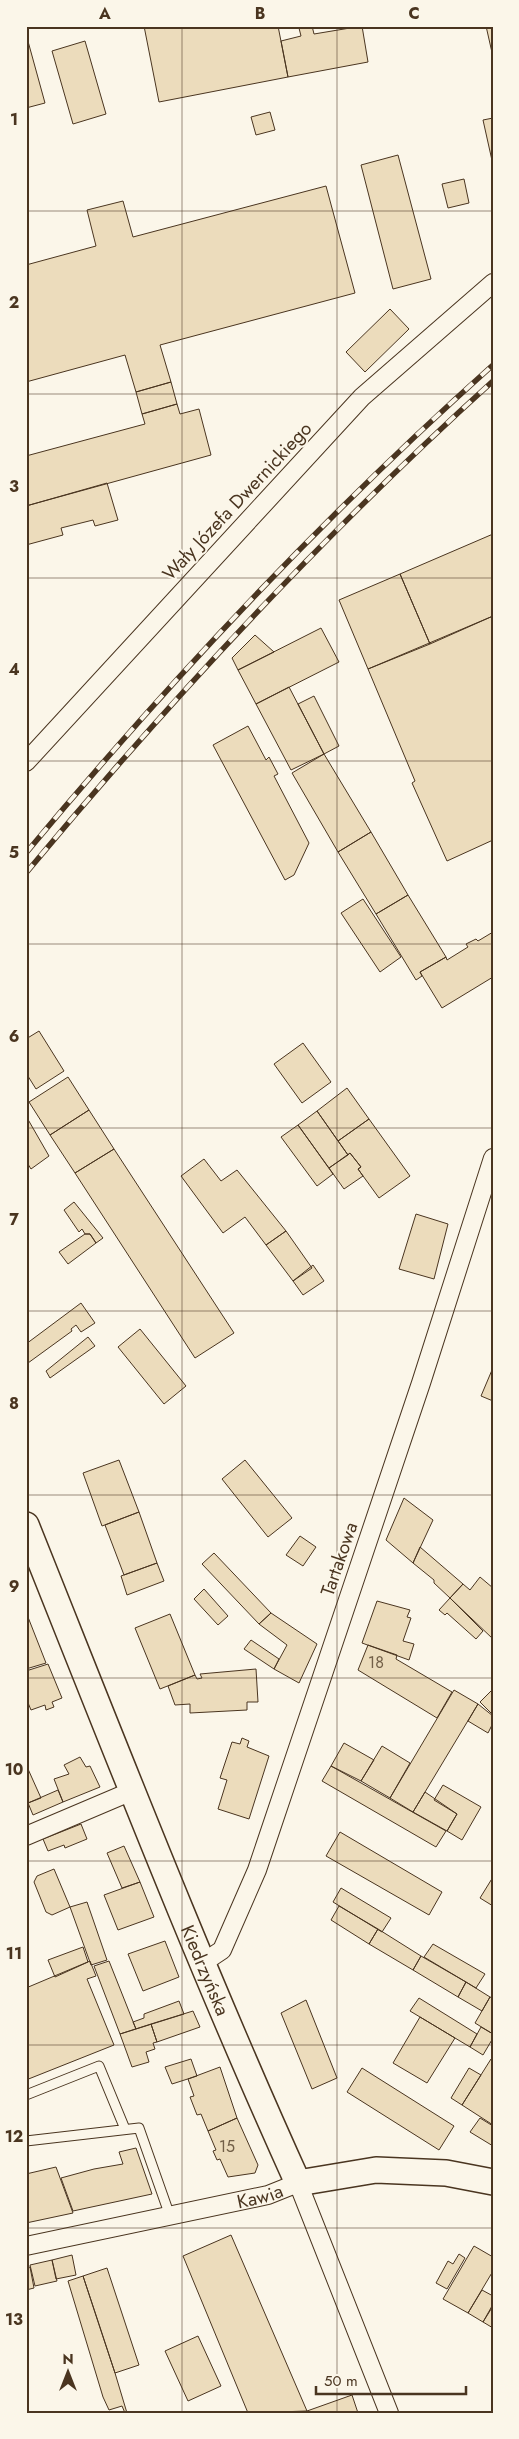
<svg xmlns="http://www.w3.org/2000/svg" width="519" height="2439" viewBox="0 0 519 2439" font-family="Jost,sans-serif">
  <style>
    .building { fill: #ecdcbc; stroke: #4a3520 }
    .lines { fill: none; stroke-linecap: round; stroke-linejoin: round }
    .lane-casing { stroke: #4a3520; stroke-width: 11 }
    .street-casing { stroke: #4a3520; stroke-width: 20 }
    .secondary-casing { stroke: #4a3520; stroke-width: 28 }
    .lane { stroke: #fbf6e9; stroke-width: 9 }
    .street { stroke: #fbf6e9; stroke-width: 18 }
    .secondary { stroke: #fbf6e9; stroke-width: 25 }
    .rail-casing { stroke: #4a3520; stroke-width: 5.5 }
    .rail { stroke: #fbf6e9; stroke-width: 4; stroke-dasharray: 11; stroke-linecap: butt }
    .grid { fill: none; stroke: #4a3520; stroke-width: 1; stroke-opacity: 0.55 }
    .labels { text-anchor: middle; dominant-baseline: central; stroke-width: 4; stroke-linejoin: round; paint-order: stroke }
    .number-label { font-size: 16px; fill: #725f47 }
    .street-label { font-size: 19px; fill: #4a3520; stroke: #fbf6e9 }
    .neatline { fill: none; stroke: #4a3520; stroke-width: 2 }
    .grid-label { font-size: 16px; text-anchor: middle; font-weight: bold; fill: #4a3520 }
  </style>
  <rect width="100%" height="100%" fill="#fbf6e9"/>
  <path class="building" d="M144 26H278L288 77 159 102Z
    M312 26 314 34 362 26 368 62 288 77 281 41 301 36 299 28Z
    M486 26H493V57Z
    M26 34 45 103 26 108Z
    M85 41 106 114 73 124 52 51Z
    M270 112 275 130 256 135 251 117Z
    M493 118V165L483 120Z
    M398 155 431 279 393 289 361 165Z
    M464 179 469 203 448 208 442 184Z
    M326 186 355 293 160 345 171 382 136 392 125 355 26 382V265L96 246 87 210 123 201 133 237Z
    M390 309 409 329 365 372 346 352Z
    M171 382 177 404 142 414 136 392Z
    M177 404 180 414 199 409 211 455 26 506V456L145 424 142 414Z
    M107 483 118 520 95 526 93 520 61 528 63 535 26 545V506Z
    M493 534V616L430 644 400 574Z
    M400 574 430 644 368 669 339 600Z
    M493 616V840L447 861 412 783 415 781 368 669Z
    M321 628 339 662 256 704 238 670Z
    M255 635 274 652 238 670 232 658Z
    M289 687 324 754 291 770 256 704Z
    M314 696 339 746 324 754 298 704Z
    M248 726 266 760 269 757 278 774 274 776 309 843 294 875 285 880 213 745Z
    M324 754 371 832 338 852 292 773Z
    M371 832 408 895 376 914 338 852Z
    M408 895 446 957 420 972 422 976 416 980 376 914Z
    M363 899 401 957 380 972 341 913Z
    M493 932V977L442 1008 420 972 446 957 447 960 468 947 466 944 476 939 478 941Z
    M39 1031 64 1071 36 1089 26 1073V1039Z
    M303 1043 331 1082 302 1103 274 1064Z
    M68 1077 89 1110 50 1135 29 1102Z
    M347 1088 369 1119 338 1141 317 1111Z
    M89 1110 114 1149 75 1173 50 1135Z
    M317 1111 348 1155 329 1168 298 1125Z
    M26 1116 49 1156 31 1169 26 1161Z
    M369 1119 410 1176 379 1198 358 1169 361 1167 350 1153 348 1155 338 1141Z
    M298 1125 333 1174 317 1186 281 1137Z
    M114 1149 234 1333 195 1358 75 1173Z
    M350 1153 361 1167 358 1169 363 1176 344 1189 329 1168Z
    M204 1159 221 1181 237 1170 286 1231 266 1245 245 1217 223 1233 181 1176Z
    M74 1202 103 1238 96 1243 90 1234H85L82 1229 79 1232 64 1210Z
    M416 1214 448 1224 434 1279 399 1269Z
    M286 1231 312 1268 293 1281 266 1245Z
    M85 1234H90L96 1243 68 1264 59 1252Z
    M313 1265 324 1281 303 1295 293 1281Z
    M81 1303 95 1323 81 1332 76 1325 71 1329 72 1331 28 1363 26 1360V1344Z
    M140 1329 186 1386 164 1404 118 1347Z
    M88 1337 95 1346 50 1378 46 1371Z
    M492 1370H493V1401L481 1396Z
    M119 1460 139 1512 102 1526 83 1473Z
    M245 1460 292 1518 268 1537 222 1479Z
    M404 1498 433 1520 413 1563 386 1540Z
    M139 1512 157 1563 124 1575 105 1525Z
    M300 1536 316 1547 303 1566 286 1555Z
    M420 1547 463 1584 450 1598 434 1583V1580L413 1563Z
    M214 1553 271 1613 259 1624 202 1564Z
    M157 1563 164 1581 127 1595 121 1576Z
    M480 1577 493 1588V1639L450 1598 463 1584 470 1590Z
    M204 1589 228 1616 218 1625 194 1599Z
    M450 1598 483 1631 476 1639 447 1613 445 1615 439 1610Z
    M377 1601 410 1610 407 1617 411 1618 403 1641 414 1644 409 1660 362 1643Z
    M26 1612 46 1663 26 1669Z
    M271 1613 317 1644 299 1683 274 1669 287 1645 259 1624Z
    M170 1614 195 1675 160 1689 135 1628Z
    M251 1640 279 1659 274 1669 244 1649Z
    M368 1645 397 1655 396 1659 452 1692 437 1718 358 1670Z
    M48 1664 62 1698 52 1702 54 1707 46 1710 45 1705 31 1710 26 1698V1671Z
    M256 1669 258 1702H247V1710L190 1713V1704L175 1705 168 1686 195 1675 197 1679 202 1678 200 1674Z
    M493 1689V1715L480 1702Z
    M454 1690 478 1704 413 1812 390 1798Z
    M478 1704 493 1716V1723L488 1733 468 1721Z
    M242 1738 249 1741 247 1747 269 1756 249 1819 218 1809 227 1780 220 1778 232 1742 240 1744Z
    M344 1743 374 1760 361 1781 331 1766Z
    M382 1746 410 1763 390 1798 361 1781Z
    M80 1757 86 1767 90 1766 100 1787 63 1802 54 1779 69 1774 64 1765Z
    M331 1766 446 1831 436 1847 322 1781Z
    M28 1769 41 1798 28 1803 26 1799V1770Z
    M443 1785 481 1807 462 1840 447 1831 457 1814 434 1800Z
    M58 1790 63 1802 33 1815 28 1803Z
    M425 1792 457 1814 447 1831 413 1812Z
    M81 1824 87 1839 65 1848 64 1845 48 1851 43 1839Z
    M340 1832 442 1892 429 1915 326 1856Z
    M124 1846 140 1882 122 1888 107 1853Z
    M54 1869 70 1907 52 1915 46 1912 34 1882 37 1876Z
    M493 1877V1906L480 1898Z
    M140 1882 154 1917 118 1930 104 1895Z
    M341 1888 391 1918 382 1932 333 1902Z
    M87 1902 107 1960 91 1965 70 1907Z
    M339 1906 378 1929 369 1944 331 1920Z
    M378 1929 421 1956 413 1970 369 1944Z
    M165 1941 179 1977 143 1991 128 1954Z
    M433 1944 485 1974 476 1988 424 1957Z
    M83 1947 88 1962 55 1977 48 1960Z
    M421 1956 466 1982 458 1997 413 1970Z
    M90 1961 96 1976 87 1979 114 2045 26 2080V1988Z
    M109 1961 136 2029 120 2034 94 1966Z
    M466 1982 490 1997 482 2011 458 1997Z
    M490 1997 493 1998V2034L475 2023Z
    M419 1998 477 2034 470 2047 410 2011Z
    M306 2000 337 2078 312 2089 281 2013Z
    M179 2001 184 2014 136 2029 133 2022 144 2018V2014Z
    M193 2011 200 2027 157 2042 151 2024Z
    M420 2017 455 2038 427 2083 393 2063Z
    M151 2024 157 2042 153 2043 155 2049 146 2052 149 2062 132 2067 120 2034Z
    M481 2027 493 2034V2038L483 2055 470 2047Z
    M191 2059 197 2076 172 2084 165 2067Z
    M491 2059 493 2060V2125L462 2105Z
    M220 2067 237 2118 208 2131 201 2114 197 2115 190 2097 194 2096 188 2079Z
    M362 2068 454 2126 439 2150 347 2092Z
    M469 2068 481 2075 462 2105 451 2098Z
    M237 2118 258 2165 255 2173 228 2177 220 2159 217 2160 213 2151 216 2150 208 2131Z
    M480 2118 493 2126V2146L470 2132Z
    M136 2148 152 2194 73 2211 61 2178 94 2169 123 2164 119 2152Z
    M56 2167 73 2213 26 2223V2174Z
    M231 2235 307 2411 248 2413 183 2256Z
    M474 2246 493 2257V2271L468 2313 443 2299Z
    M459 2254 465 2258 447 2289 436 2283 448 2261 453 2264Z
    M72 2255 76 2275 56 2279 52 2260Z
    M52 2260 57 2281 35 2286 30 2265Z
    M30 2267 34 2288 26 2290V2268Z
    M107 2268 139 2365 115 2373 83 2276Z
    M83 2276 115 2373 127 2413H125L122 2406 109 2410 103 2397 68 2281Z
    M482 2290 493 2296V2306L483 2322 468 2313Z
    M492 2306 493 2307V2328L483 2322Z
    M198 2336 221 2386 188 2401 165 2351Z
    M352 2395 358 2413H303L307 2411Z"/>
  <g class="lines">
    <defs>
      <path id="lane" d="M26 2095 99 2066 125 2129
        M26 2141 139 2128 170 2216"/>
      <g id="street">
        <path d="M26 762 362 397 493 283"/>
        <path d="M26 1836 132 1791"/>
        <path d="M204 1962 222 1950 257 1870 421 1383 493 1158"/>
        <path id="s1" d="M26 2246 268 2195 298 2183 389 2413"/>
      </g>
      <g id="secondary">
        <path id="s2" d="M26 1525C114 1745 200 1967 298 2183L376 2170 446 2173 493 2182"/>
      </g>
    </defs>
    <use href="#lane" class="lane-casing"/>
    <use href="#street" class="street-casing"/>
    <use href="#secondary" class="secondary-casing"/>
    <use href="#lane" class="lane"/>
    <use href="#street" class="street"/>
    <use href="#secondary" class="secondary"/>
    <defs>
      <path id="rail" d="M26 853C170 680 325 515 493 365
        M26 873C170 700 325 533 493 381"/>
    </defs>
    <use href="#rail" class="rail-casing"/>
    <use href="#rail" class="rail"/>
  </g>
  <path class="grid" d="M182 26V2413M337 26V2413M26 211H493M26 394H493M26 578H493M26 761H493M26 944H493M26 1128H493M26 1311H493M26 1495H493M26 1678H493M26 1861H493M26 2045H493M26 2228H493"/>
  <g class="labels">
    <g class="number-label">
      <text x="376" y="1662">18</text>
      <text x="227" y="2146">15</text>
    </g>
    <g class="street-label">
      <text transform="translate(237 501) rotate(-47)">Wały Józefa Dwernickiego</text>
      <text transform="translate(339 1559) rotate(-71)">Tartakowa</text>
      <text stroke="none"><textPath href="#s2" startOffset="480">Kiedrzyńska</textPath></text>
      <text stroke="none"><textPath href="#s1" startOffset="239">Kawia</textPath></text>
    </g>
  </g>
  <rect width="519" height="2439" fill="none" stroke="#fbf6e9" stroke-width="55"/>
  <g transform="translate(68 2372)" stroke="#fbf6e9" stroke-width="4" paint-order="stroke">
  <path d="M0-4L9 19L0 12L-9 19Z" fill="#4a3520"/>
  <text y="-8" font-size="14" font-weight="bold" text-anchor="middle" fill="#4a3520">N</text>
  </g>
  <path d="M316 2386v8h150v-8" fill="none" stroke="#4a3520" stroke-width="2.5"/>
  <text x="324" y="2386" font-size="15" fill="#4a3520" stroke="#fbf6e9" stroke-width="4" paint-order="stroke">50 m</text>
  <rect x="28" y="28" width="464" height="2384" class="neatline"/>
  <g class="grid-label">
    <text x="105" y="19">A</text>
    <text x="260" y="19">B</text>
    <text x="414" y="19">C</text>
    <text x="14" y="125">1</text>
    <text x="14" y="308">2</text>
    <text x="14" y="492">3</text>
    <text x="14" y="675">4</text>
    <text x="14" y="858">5</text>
    <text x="14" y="1042">6</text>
    <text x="14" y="1225">7</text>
    <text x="14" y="1409">8</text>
    <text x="14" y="1592">9</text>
    <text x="14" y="1775">10</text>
    <text x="14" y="1959">11</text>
    <text x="14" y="2142">12</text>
    <text x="14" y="2325">13</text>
  </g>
</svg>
